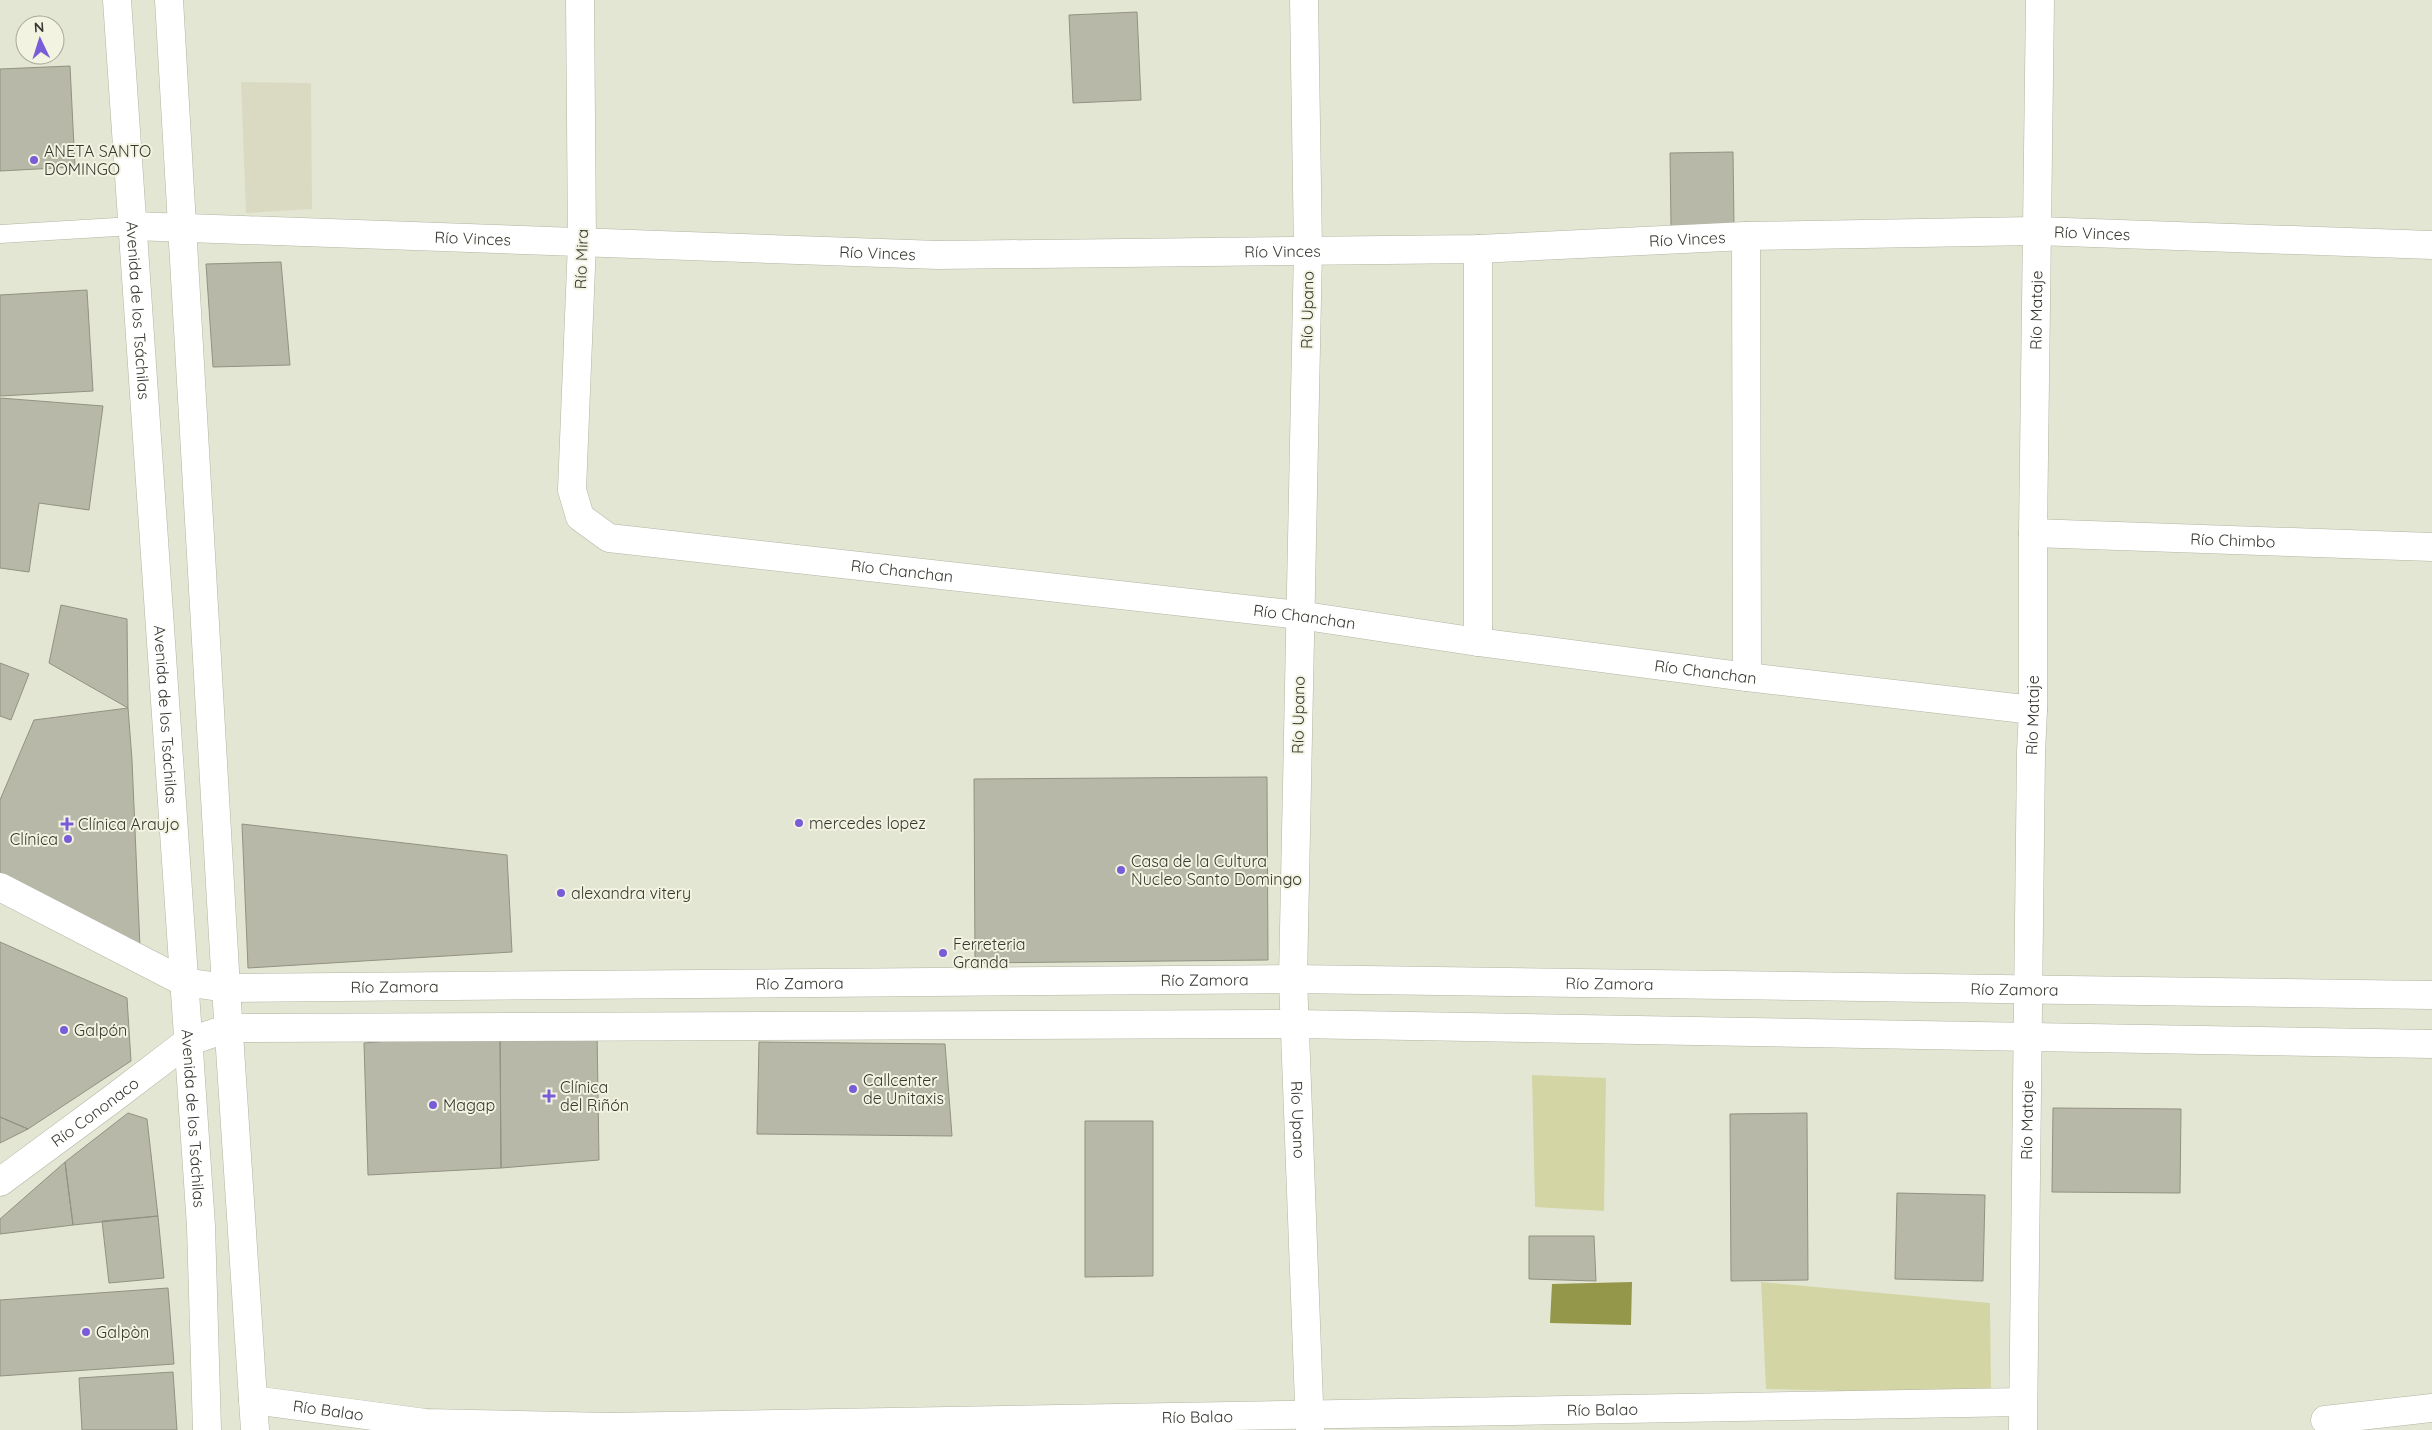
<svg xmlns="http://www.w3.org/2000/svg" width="2432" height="1430" viewBox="0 0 2432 1430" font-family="Quicksand,sans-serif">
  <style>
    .built { fill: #d9dac1 }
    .green { fill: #d3d6a4 }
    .water { fill: #94964a }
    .building { fill: #b7b8a7; stroke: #919281 }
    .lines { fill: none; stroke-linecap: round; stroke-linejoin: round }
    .service-casing { stroke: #b2b4a2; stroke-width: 19 }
    .minor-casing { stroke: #b2b4a2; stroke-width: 29 }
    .tertiary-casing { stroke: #b2b4a2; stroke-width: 29 }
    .secondary-casing { stroke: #b2b4a2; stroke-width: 29 }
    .service { stroke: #fff; stroke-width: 18 }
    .minor { stroke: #fff; stroke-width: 28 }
    .tertiary { stroke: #fff; stroke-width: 28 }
    .secondary { stroke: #fff; stroke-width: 28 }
    .poi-dot { fill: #795cd7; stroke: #f2f3e1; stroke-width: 2 }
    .labels { text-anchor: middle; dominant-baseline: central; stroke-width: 4; stroke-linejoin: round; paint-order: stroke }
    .poi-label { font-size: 16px; fill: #383831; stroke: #f2f3e1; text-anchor: start }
    .street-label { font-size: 16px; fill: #383831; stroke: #f2f3e1 }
  </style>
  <rect width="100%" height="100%" fill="#e4e6d4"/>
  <path class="built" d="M241 82 311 83 312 209 246 213Z"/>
  <path class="green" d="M1532 1075 1606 1078 1604 1211 1535 1207Z
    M1761 1282 1990 1303 1991 1395 1766 1389Z"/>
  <path class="water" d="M1632 1282 1631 1325 1550 1323 1552 1284Z"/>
  <path class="building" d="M1137 12 1141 100 1073 103 1069 15Z
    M70 66 75 167 0 171V69Z
    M1733 152 1734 226H1671L1670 153Z
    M281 262 290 365 213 367 206 264Z
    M87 290 93 391 0 396V295Z
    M0 398 103 406 89 510 39 503 29 572 0 568Z
    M61 605 127 619 128 708 49 663Z
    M0 663 29 674 11 720 0 716Z
    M128 708 132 760 140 947 0 877V800L34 720Z
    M1267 777 1268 960 975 963 974 779Z
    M242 824 507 855 512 952 248 968Z
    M0 942 127 998 131 1061 28 1129 0 1117Z
    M597 1030 599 1160 501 1168 500 1032Z
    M500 1032 501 1168 368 1175 364 1043Z
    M759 1042 945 1044 952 1136 757 1134Z
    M2053 1108 2181 1109 2180 1193 2052 1192Z
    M128 1113 147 1119 158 1216 73 1225 65 1162Z
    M1807 1113 1808 1280 1731 1281 1730 1114Z
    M0 1117 28 1129 0 1143Z
    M1085 1121H1153V1276L1085 1277Z
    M65 1162 73 1225 0 1234V1219Z
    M1897 1193 1985 1195 1983 1281 1895 1279Z
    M158 1216 164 1278 109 1283 102 1221Z
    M1529 1236H1594L1596 1281 1529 1279Z
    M168 1288 174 1364 0 1376V1300Z
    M173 1372 177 1430H82L79 1378Z"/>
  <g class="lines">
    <defs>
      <path id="service" d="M0 234 133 226"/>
      <g id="minor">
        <path id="s1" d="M580 0 582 242 572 490 580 517 609 538 1299 615 1478 642 1747 677 2033 710"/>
        <path id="s2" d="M1304 0 1308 249 1293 979 1310 1430"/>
        <path id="s3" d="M133 226 938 255 1478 249 1746 236 2037 231 2432 245"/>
        <path d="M1746 236 1747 677"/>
        <path id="s4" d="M2033 533 2432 547"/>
        <path d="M1478 642V249"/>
        <path d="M0 887 184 982"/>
        <path id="s5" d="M0 1182 111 1100 187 1042"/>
        <path id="s6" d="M253 1400 425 1423 609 1427 2023 1402"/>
        <path d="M2325 1420 2432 1408"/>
        <path id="s7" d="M2023 1430 2031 753 2033 710V533L2040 0"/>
      </g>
      <g id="tertiary">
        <path id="s8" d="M184 982 226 988 1293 979 2432 995"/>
        <path d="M187 1042 229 1028 1295 1024 2432 1044"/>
      </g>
      <g id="secondary">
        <path id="s9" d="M117 0 201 1226 207 1430"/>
        <path d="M169 0 226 988 255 1430"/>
      </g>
    </defs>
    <use href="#service" class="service-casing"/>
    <use href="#minor" class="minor-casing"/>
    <use href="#tertiary" class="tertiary-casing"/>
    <use href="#secondary" class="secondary-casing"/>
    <use href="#service" class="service"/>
    <use href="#minor" class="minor"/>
    <use href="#tertiary" class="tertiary"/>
    <use href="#secondary" class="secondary"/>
  </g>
  <g class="poi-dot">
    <circle cx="34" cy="160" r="5"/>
    <circle cx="799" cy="823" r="5"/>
    <path d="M64.5 816.5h5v5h5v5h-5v5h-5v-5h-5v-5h5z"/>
    <circle cx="68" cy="839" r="5"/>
    <circle cx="1121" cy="870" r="5"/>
    <circle cx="561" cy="893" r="5"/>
    <circle cx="943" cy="953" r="5"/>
    <circle cx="64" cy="1030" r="5"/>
    <circle cx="853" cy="1089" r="5"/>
    <path d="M546.5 1088.5h5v5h5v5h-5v5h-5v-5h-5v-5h5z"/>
    <circle cx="433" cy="1105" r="5"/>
    <circle cx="86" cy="1332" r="5"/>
  </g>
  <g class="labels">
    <g class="poi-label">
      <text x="44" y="151">ANETA SANTO<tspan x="44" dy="18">DOMINGO</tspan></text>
      <text x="809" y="823">mercedes lopez</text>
      <text x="78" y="824">Clínica Araujo</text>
      <text x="58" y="839" text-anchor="end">Clínica</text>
      <text x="1131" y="861">Casa de la Cultura<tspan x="1131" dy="18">Nucleo Santo Domingo</tspan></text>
      <text x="571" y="893">alexandra vitery</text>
      <text x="953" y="944">Ferreteria<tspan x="953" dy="18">Granda</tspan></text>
      <text x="74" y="1030">Galpón</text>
      <text x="863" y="1080">Callcenter<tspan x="863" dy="18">de Unitaxis</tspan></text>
      <text x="560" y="1087">Clínica<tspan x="560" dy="18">del Riñón</tspan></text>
      <text x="443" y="1105">Magap</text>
      <text x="96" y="1332">Galpòn</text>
    </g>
    <g class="street-label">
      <text stroke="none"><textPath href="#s3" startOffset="1960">Río Vinces</textPath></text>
      <text stroke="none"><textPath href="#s3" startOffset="340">Río Vinces</textPath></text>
      <text stroke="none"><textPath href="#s3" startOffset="1555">Río Vinces</textPath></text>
      <text stroke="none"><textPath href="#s3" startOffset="1150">Río Vinces</textPath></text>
      <text stroke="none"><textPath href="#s3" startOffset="745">Río Vinces</textPath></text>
      <text transform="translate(581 259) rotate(-88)">Río Mira</text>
      <text transform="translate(1307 310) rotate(-89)">Río Upano</text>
      <text stroke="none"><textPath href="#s7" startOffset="1120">Río Mataje</textPath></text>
      <text stroke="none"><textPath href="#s9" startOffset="311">Avenida de los Tsáchilas</textPath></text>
      <text stroke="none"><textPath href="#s4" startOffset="200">Río Chimbo</textPath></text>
      <text stroke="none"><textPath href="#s1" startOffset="849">Río Chanchan</textPath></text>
      <text stroke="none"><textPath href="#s1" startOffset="1254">Río Chanchan</textPath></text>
      <text stroke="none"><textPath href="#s1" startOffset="1659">Río Chanchan</textPath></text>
      <text stroke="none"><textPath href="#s9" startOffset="716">Avenida de los Tsáchilas</textPath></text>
      <text transform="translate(1298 715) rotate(-89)">Río Upano</text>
      <text stroke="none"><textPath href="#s7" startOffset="715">Río Mataje</textPath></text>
      <text stroke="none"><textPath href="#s8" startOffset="1021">Río Zamora</textPath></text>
      <text stroke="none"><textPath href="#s8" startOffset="616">Río Zamora</textPath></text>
      <text stroke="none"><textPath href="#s8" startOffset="1426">Río Zamora</textPath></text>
      <text stroke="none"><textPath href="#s8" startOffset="211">Río Zamora</textPath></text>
      <text stroke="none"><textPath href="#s8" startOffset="1831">Río Zamora</textPath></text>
      <text stroke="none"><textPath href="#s5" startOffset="118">Río Cononaco</textPath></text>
      <text stroke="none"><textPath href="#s9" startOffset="1121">Avenida de los Tsáchilas</textPath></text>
      <text stroke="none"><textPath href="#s2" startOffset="1120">Río Upano</textPath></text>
      <text stroke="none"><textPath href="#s7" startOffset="310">Río Mataje</textPath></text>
      <text stroke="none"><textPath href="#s6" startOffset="1351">Río Balao</textPath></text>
      <text stroke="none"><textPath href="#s6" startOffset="76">Río Balao</textPath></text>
      <text stroke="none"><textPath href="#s6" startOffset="946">Río Balao</textPath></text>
    </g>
  </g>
  <g transform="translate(40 40) rotate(356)"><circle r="24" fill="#f2f3e1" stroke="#a8a89b"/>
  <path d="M0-4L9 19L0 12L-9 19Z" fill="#795cd7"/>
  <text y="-8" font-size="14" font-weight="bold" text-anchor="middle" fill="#383831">N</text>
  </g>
</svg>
